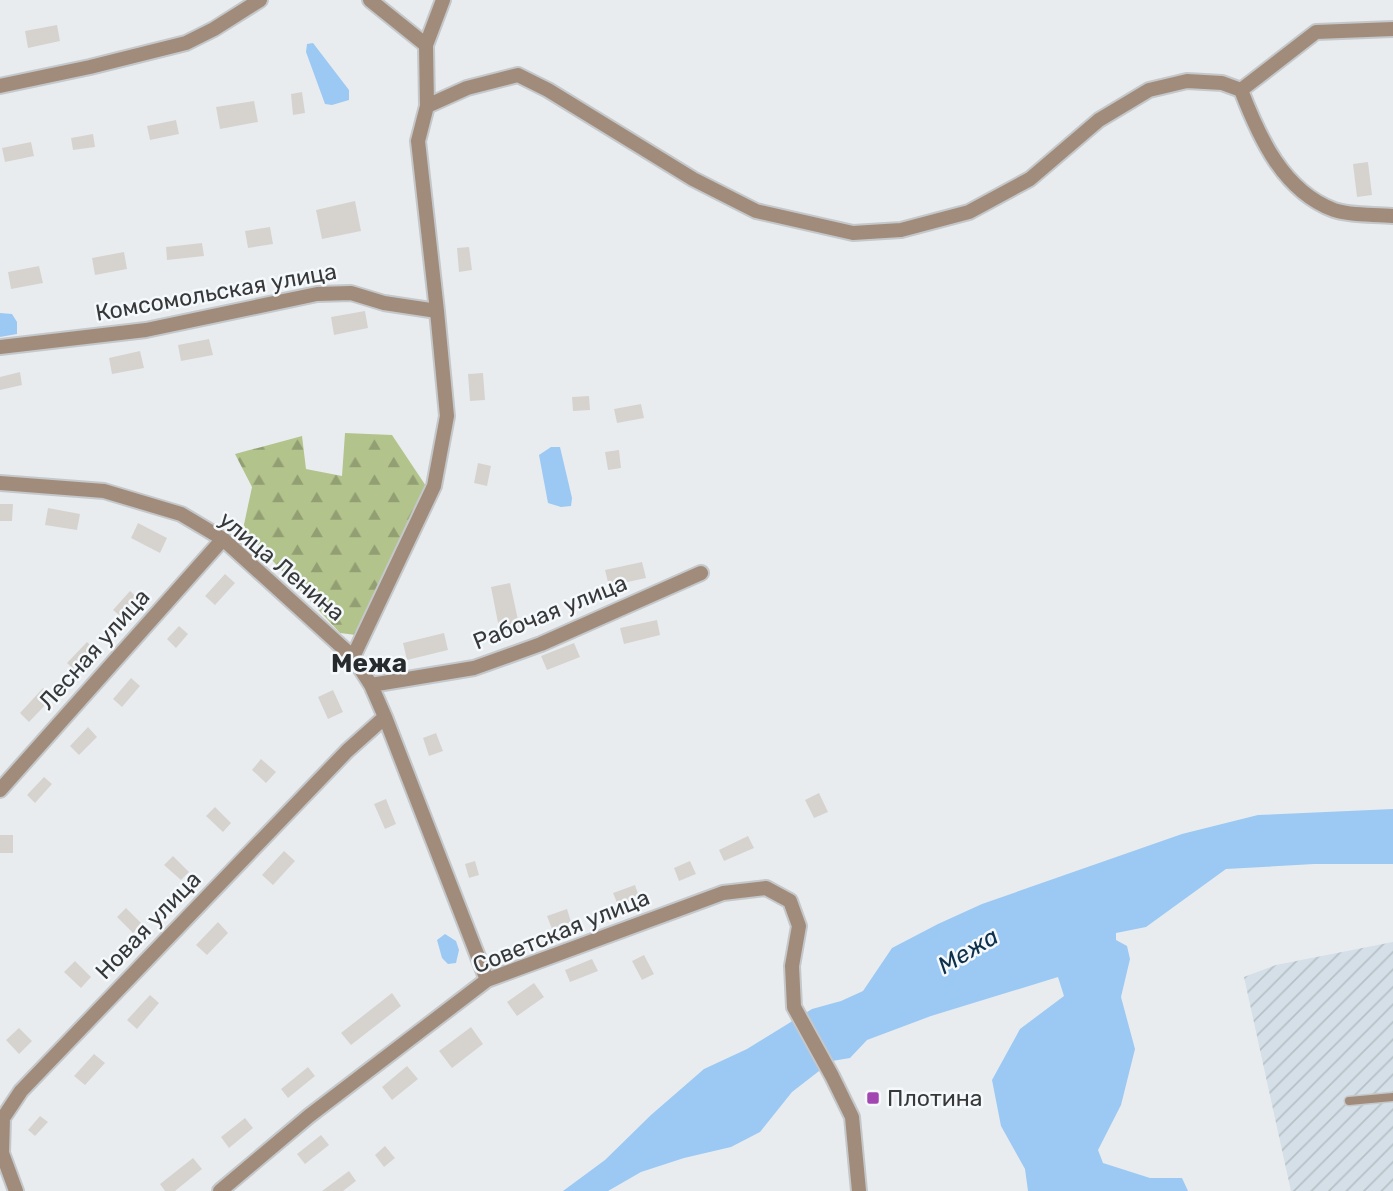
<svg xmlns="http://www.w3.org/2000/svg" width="1393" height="1191" viewBox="0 0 1393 1191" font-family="Rubik,sans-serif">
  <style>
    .industrial { fill: url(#industrial-furrows) }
    .forest { fill: url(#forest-firs) }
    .water { fill: #9bc9f3 }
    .building { fill: #d6d3cf }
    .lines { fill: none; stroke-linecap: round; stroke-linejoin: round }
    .service-casing { stroke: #c5c8cb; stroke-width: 11 }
    .minor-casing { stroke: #c5c8cb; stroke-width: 18 }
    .service { stroke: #a18c7c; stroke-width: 8 }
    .minor { stroke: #a18c7c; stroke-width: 14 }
    .poi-dot { fill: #a247b1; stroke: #f5f9fc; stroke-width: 2.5 }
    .labels { text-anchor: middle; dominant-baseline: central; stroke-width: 5; stroke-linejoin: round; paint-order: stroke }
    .street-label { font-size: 23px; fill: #373839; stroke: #f5f9fc }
    .poi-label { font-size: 23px; fill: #373839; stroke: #f5f9fc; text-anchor: start }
    .water-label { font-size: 24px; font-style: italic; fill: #0d304c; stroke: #f5f9fc }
    .quarter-label { font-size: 26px; font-weight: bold; fill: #282b2d; stroke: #f5f9fc }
  </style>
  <defs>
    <pattern id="industrial-furrows" width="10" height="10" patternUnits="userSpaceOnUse" patternTransform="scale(1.75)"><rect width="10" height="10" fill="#d4dfe7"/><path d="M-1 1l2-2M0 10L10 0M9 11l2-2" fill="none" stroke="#b7c0c7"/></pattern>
    <pattern id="forest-firs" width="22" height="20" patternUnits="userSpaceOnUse" patternTransform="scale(1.75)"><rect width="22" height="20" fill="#b3c38c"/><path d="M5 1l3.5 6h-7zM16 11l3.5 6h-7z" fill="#929f73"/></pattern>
  </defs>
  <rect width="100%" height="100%" fill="#e8ecef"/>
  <path class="industrial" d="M1393 942V1191H1291L1244 977 1276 965Z"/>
  <path class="forest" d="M345 433 392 435 428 489 356 635 340 633 243 529 252 487 235 454 302 436 306 469 342 476Z"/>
  <path class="water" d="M313 43 349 90V100L332 105 325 104 306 52 307 44Z
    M0 313 12 314 17 322V334L0 337Z
    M551 447H560L572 498 571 506 561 507 548 503 539 455Z
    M1393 809V864H1314L1226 869 1146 927 1116 933V940L1127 946 1130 959 1121 997 1135 1049 1121 1105 1098 1150 1103 1163 1150 1178H1182L1188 1191H1028L1025 1169 1001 1126 992 1080 1020 1029 1064 996 1058 977 931 1016 867 1040 850 1058 832 1061 792 1092 760 1132 731 1147 684 1158 641 1172 608 1191H563L605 1160 651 1115 704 1069 747 1049 812 1009 841 1001 863 991 892 948 938 924 982 904 1182 834 1258 815Z
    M445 934 456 941 459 950 456 963 448 964 442 958 437 940Z"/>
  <path class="building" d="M57 25 60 41 28 48 25 31Z
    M302 92 305 113 293 115 291 94Z
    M254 101 258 122 220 129 216 107Z
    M176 120 179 134 150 140 147 126Z
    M93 134 95 147 73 150 71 138Z
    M31 142 34 156 5 162 2 148Z
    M1368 162 1372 195 1357 197 1353 164Z
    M355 201 361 231 322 239 316 210Z
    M270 227 273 244 248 248 245 231Z
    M202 243 204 256 167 260 166 247Z
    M469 247 472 270 459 272 457 248Z
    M124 252 127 269 95 275 92 258Z
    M39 266 43 283 11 289 8 272Z
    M365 311 368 328 334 335 331 317Z
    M209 339 213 355 181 361 178 345Z
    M140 351 144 368 112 374 109 358Z
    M20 372 22 385 0 390V377Z
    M483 373 485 400 470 401 468 374Z
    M589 396 590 410 573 411 572 397Z
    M641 404 644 418 617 423 614 409Z
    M619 450 621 468 608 470 605 452Z
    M478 463 491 466 487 486 474 483Z
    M0 504H13L12 521H0Z
    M48 508 80 514 77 530 45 525Z
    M138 523 167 538 160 553 131 538Z
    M642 562 646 578 609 586 605 570Z
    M225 574 235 583 215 605 205 596Z
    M510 583 520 629 500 633 491 587Z
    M130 591 140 600 123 618 113 610Z
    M657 620 660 635 624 644 620 628Z
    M179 626 188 634 176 648 167 639Z
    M444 633 448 650 407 660 403 643Z
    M87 642 96 650 76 671 67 663Z
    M574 643 580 657 547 670 541 656Z
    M131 678 140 686 122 707 113 699Z
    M43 688 52 698 29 722 20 713Z
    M333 690 343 712 328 719 318 697Z
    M88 727 97 737 79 755 70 746Z
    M436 733 443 751 429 756 423 738Z
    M261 759 276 772 266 783 252 770Z
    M44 777 52 784 35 803 27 795Z
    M819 793 828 812 814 818 805 800Z
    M386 799 396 824 385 829 374 804Z
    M215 807 231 823 223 832 206 816Z
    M0 835H13V853H0Z
    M748 836 754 848 724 861 719 850Z
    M284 851 295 861 273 885 262 875Z
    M173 856 189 872 181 880 164 865Z
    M475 861 479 875 469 878 465 864Z
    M690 861 696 874 679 881 674 868Z
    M635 885 639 897 618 905 613 893Z
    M126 908 142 924 133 933 117 917Z
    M567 909 571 922 552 929 547 916Z
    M218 922 228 933 207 955 196 945Z
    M644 955 654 974 642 980 632 961Z
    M592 959 598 971 570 982 565 970Z
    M75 961 91 977 81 988 64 972Z
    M534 983 544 997 517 1016 507 1002Z
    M392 993 401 1006 351 1045 341 1033Z
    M150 995 159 1003 137 1029 127 1020Z
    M471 1027 483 1044 452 1068 439 1051Z
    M19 1028 32 1041 19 1054 6 1040Z
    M94 1054 105 1063 85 1085 74 1076Z
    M407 1066 418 1079 392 1100 382 1087Z
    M308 1067 315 1076 288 1098 281 1089Z
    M40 1116 48 1122 35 1136 28 1130Z
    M245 1118 253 1128 229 1148 221 1137Z
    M321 1135 329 1145 305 1164 297 1154Z
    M385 1146 395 1158 384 1167 375 1155Z
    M193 1158 202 1169 175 1191H165L160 1184Z
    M349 1171 356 1181 343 1191H322Z"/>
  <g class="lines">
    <defs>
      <path id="service" d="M1349 1101 1393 1097"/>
      <path id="minor" d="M370 0 426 45
        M0 86 90 67 186 43 214 29 260 0
        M1241 90C1259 137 1283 191 1334 210 1351 216 1375 214 1393 216
        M427 106 467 88 518 75 548 90 693 179 756 211 853 233 901 230 969 212 1030 179 1099 120 1149 90 1187 81 1222 83 1241 90 1316 32 1393 29
        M0 347 146 330 317 294 351 293 384 303 437 311
        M0 483 104 491 181 514 223 539 353 657 371 685 385 717 487 980
        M353 657 434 486 447 416 437 311 418 141 427 106 426 45 443 0
        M371 685 474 668 541 644 701 573
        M0 790 223 539
        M16 1191 2 1153 3 1118 21 1091 347 751 385 717
        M220 1191 309 1116 487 980 723 893 766 888 790 901 799 926 792 966 794 1007 832 1076 852 1117 859 1191"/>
    </defs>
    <use href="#service" class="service-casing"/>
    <use href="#minor" class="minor-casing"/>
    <use href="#service" class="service"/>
    <use href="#minor" class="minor"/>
  </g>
  <rect class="poi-dot" x="866" y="1091" width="14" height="14" rx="3.5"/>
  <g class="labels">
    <g class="street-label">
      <text transform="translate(216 292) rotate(-10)">Комсомольская улица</text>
      <text transform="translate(282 566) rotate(40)">улица Ленина</text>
      <text transform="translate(550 612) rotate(-22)">Рабочая улица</text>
      <text transform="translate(94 649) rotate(-48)">Лесная улица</text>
      <text transform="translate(148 925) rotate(-46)">Новая улица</text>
      <text transform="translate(561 931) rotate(-22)">Советская улица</text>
    </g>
    <g class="poi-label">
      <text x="887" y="1098">Плотина</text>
    </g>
    <g class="water-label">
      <text transform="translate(968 951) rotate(-31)">Межа</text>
    </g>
    <g class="quarter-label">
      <text x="369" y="663">Межа</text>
    </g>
  </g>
</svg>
